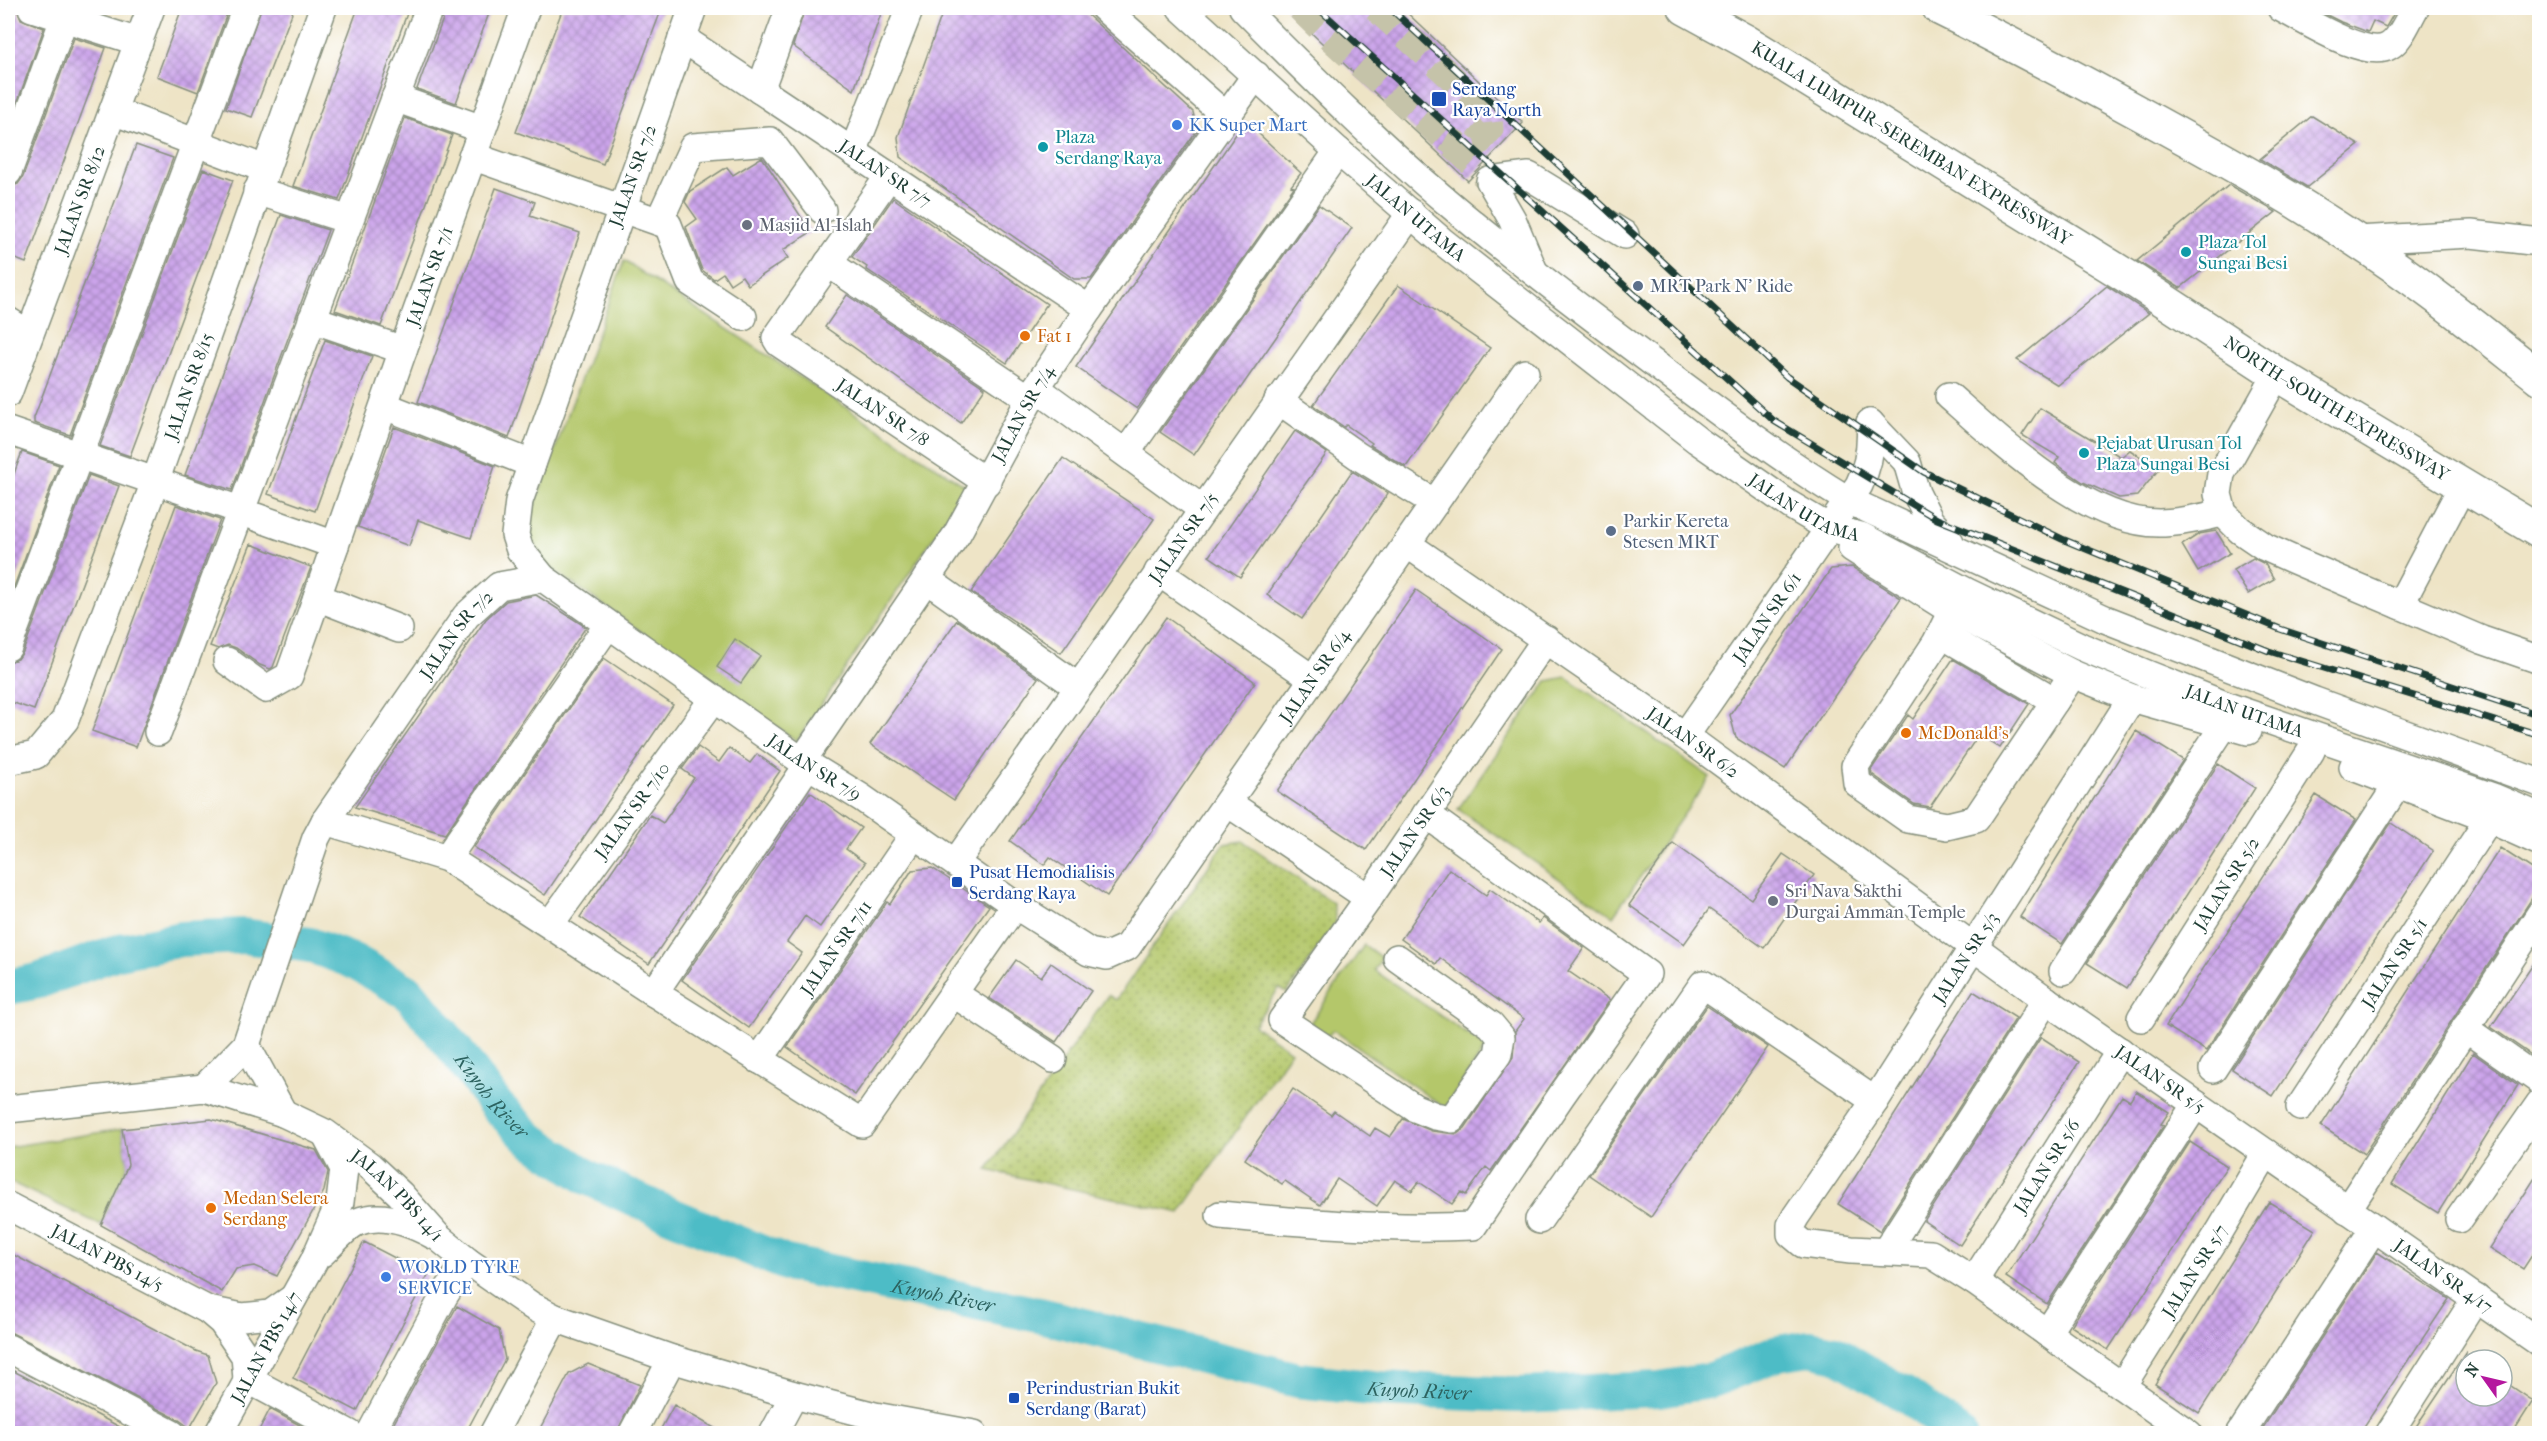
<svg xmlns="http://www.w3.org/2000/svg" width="2547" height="1441" viewBox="0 0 2547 1441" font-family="'IM FELL French Canon',serif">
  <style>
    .grass { fill: url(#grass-dots); stroke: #6a824f; stroke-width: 1.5 }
    .green { fill: #b4c76a; stroke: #6a824f; stroke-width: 1.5 }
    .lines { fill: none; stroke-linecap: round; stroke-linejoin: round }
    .river { stroke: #4ebcc6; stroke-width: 36 }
    .building { fill: url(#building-cross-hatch) }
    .minor-tunnel { stroke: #c5c3a9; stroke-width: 27; stroke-dasharray: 27 14; stroke-linecap: butt }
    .minor-casing { stroke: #86907d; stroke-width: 30 }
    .highway-casing { stroke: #86907d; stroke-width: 36 }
    .minor { stroke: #fff; stroke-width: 27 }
    .highway { stroke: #fff; stroke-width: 33 }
    .rail-casing { stroke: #1f3d34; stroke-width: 7 }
    .rail { stroke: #fff; stroke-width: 4.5; stroke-dasharray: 14; stroke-linecap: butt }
    .transit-dot { fill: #1a4fb4; stroke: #fff; stroke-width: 2 }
    .shop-dot { fill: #3f7fe0; stroke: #fff; stroke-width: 2 }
    .culture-dot { fill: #0f9aa8; stroke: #fff; stroke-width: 2 }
    .worship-dot { fill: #6b7280; stroke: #fff; stroke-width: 2 }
    .service-dot { fill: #5c6f8a; stroke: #fff; stroke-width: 2 }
    .food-dot { fill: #e8710a; stroke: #fff; stroke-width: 2 }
    .labels { text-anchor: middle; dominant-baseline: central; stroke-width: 4.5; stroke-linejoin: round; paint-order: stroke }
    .transit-label { font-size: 18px; fill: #164399; stroke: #fff; text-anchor: start }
    .shop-label { font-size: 18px; fill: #366cbe; stroke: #fff; text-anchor: start }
    .culture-label { font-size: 18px; fill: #0d838f; stroke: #fff; text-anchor: start }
    .street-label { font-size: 18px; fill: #1f3d34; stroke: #fff }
    .worship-label { font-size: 18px; fill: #5b616d; stroke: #fff; text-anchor: start }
    .service-label { font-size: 18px; fill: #4e5e75; stroke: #fff; text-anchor: start }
    .food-label { font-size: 18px; fill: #c56008; stroke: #fff; text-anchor: start }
    .water-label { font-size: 20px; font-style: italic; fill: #2d6360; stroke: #fff }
  </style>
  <defs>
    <pattern id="grass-dots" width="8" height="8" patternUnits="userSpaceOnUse" patternTransform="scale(1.5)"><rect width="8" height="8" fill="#b4c76a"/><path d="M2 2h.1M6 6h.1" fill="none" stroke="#92a358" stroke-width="1.8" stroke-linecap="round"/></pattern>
    <pattern id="building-cross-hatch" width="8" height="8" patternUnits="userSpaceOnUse" patternTransform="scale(1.5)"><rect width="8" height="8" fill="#cca4eb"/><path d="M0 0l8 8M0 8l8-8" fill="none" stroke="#a587bf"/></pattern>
  </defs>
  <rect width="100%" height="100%" fill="#fff"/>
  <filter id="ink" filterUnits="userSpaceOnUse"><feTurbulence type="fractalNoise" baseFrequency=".0167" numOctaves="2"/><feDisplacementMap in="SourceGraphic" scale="12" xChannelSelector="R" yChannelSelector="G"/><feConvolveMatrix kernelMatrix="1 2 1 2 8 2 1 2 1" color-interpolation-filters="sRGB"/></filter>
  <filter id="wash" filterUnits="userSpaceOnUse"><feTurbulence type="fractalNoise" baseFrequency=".008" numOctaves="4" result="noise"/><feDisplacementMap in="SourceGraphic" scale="24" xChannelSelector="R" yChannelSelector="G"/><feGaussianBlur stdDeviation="1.35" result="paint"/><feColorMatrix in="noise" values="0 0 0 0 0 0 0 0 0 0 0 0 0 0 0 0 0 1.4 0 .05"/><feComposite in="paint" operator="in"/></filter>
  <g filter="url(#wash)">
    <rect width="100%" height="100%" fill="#eee4c6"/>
    <path class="grass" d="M1243 841 1333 903 1336 922 1287 993 1279 988 1254 1025 1291 1051 1180 1213 987 1170 1108 995 1116 1000 1224 844Z"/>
    <path class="green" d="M624 261 967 487 797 741 545 564 526 529Z
      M1566 677 1710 777 1613 916 1458 809 1547 681Z
      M1364 945 1382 958 1374 970 1486 1047 1445 1108 1333 1030 1328 1036 1310 1023Z
      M122 1129 128 1165 101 1225 8 1181V1147Z"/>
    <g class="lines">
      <path class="river" id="s1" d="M8 987 38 981 114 953 181 939 243 936 310 945 353 961 409 993 451 1044 497 1106 530 1139 587 1177 659 1210 786 1263 1044 1316 1298 1380 1380 1389 1518 1395 1659 1389 1709 1381 1778 1353 1809 1348 1834 1353 1907 1396 1959 1434"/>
    </g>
    <g id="blocks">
      <path class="building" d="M8 8H17L21 19 44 28 8 128Z
        M182 8H229L198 92 157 76Z
        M261 8H294L252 117 226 108Z
        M358 8H409L339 200 293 186Z
        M447 8H491L456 103 417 89Z
        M563 8H662L603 164 516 132Z
        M805 8H883L854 90 793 46Z
        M944 8H1080L1193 112 1197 130 1091 279H1074L900 157 898 137Z
        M1285 8H1402L1523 123 1468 181Z
        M2313 8H2397L2386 27 2373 21 2368 32 2341 22Z
        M74 38 106 48 26 263 8 256V187L18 184 23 177Z
        M2312 116 2359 145 2307 187 2260 159Z
        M405 118 452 135 381 326 335 310Z
        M1245 121 1301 173 1291 186 1294 187 1137 409 1076 367Z
        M136 145 173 158 70 435 34 423V418Z
        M762 157 811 232 783 250 788 258 748 285 742 276 730 284 723 273 714 279 702 270 686 227 697 219 685 202 690 191 727 167 733 175Z
        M203 169 233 180 130 456 100 446Z
        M2229 185 2276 212 2180 288 2137 261Z
        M496 188 535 202 530 216 580 233 509 438 418 402Z
        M893 198 1047 304 1007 363 866 269 867 267 852 257Z
        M1319 205 1352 228 1194 455 1160 432Z
        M281 215 328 230 232 490 185 475Z
        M1398 285 1490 348 1406 467 1370 445 1372 443 1346 425 1344 427 1313 405Z
        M2107 286 2149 313 2058 385 2017 360Z
        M847 295 985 388 961 423 825 327Z
        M325 340 372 356 315 511 268 494Z
        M2040 408 2121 457 2130 450 2159 469 2137 496 2119 498 2083 482 2055 463 2059 457 2022 435Z
        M394 427 495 466 471 538 418 520 409 546 358 527Z
        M1295 431 1327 453 1240 577 1209 556Z
        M22 452 59 465 8 603V490Z
        M1063 458 1154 519 1061 653 971 592Z
        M1352 471 1388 493 1302 619 1267 595Z
        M89 475 119 486 34 710 8 701V662L18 659 23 652Z
        M176 505 220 520 136 747 92 731Z
        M2216 531 2230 553 2198 572 2182 545 2199 534Z
        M251 544 311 567 273 667 270 669 260 665 236 648 228 645 218 649 210 646Z
        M2253 558 2265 564 2274 579 2248 594 2233 570Z
        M1852 567 1901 598 1785 769 1736 738 1730 715 1831 569Z
        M1416 590 1502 649 1366 850 1277 791Z
        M536 595 586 627 445 834 355 807 486 619 506 601Z
        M1166 617 1255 682 1107 896 1050 857 1044 865 1010 841Z
        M957 620 1038 678 954 800 870 744Z
        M735 639 760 656 741 683 717 667Z
        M604 658 673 705 545 895 474 847Z
        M1953 659 2029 704 2000 748 1979 734 1930 807 1914 804 1872 774 1871 770 1908 715 1913 719Z
        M2136 731 2183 760 2062 944 2020 917Z
        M698 747 719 762 729 748 750 763 757 754 780 771 649 964 580 917 650 815 663 823 694 778 682 769Z
        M2218 764 2255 788 2127 988 2087 963Z
        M810 792 861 828 846 849 865 863 820 927 805 916 787 942 802 953 749 1028 682 980Z
        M2316 795 2356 820 2206 1051 2166 1026Z
        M2391 823 2433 851 2273 1096 2232 1069Z
        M1673 843 1751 899 1783 854 1814 875 1764 948 1709 909 1684 944 1629 905Z
        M2500 848 2540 874V886L2364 1154 2321 1126Z
        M932 868 989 906 855 1095 787 1047 887 902 890 904 912 870Z
        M1449 869 1486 895 1490 889 1539 923 1543 918 1584 948 1568 971 1610 1000 1491 1171 1486 1167 1466 1195 1461 1192 1452 1204 1419 1182 1412 1191 1395 1180 1377 1206 1337 1179 1320 1205 1285 1181 1282 1184 1245 1159 1293 1089 1331 1115 1334 1111 1370 1136 1375 1128 1390 1137 1403 1119 1432 1131 1457 1134 1465 1128 1513 1057 1515 1031 1524 1019 1440 958 1436 964 1401 939Z
        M2540 954V1061L2491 1027Z
        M1016 960 1041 977 1051 963 1091 991 1056 1042 989 998Z
        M1973 991 2016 1018 1880 1231 1838 1204Z
        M1707 1006 1768 1047 1651 1217 1589 1175Z
        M2041 1037 2079 1062 1960 1245 1924 1221Z
        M2473 1053 2518 1085 2438 1213 2392 1184Z
        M2136 1091 2169 1112 2161 1124 2164 1125 2047 1304 2006 1277 2122 1096 2130 1101Z
        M211 1119 316 1150 328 1172 324 1191 277 1276 254 1266 236 1269 222 1292 101 1225 128 1165 122 1129Z
        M2190 1142 2227 1166 2108 1350 2071 1326Z
        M2540 1170V1243L2523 1269 2490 1248Z
        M2269 1202 2315 1230 2199 1413 2155 1384Z
        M364 1242 428 1275 357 1411 293 1378Z
        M8 1252 196 1351 208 1355 216 1383 190 1428 179 1420 8 1331Z
        M2377 1252 2449 1299 2359 1434H2259Z
        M457 1306 499 1330 505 1359 465 1434H404L392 1427Z
        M2466 1352V1396H2502V1380L2533 1401 2512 1434H2411Z
        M588 1364 640 1385 616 1434H537L569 1374Z
        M8 1368 86 1409 133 1434H8Z
        M674 1405 725 1434H658Z
        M270 1409 316 1434H257Z"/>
    </g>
  </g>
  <g filter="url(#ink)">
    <use href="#blocks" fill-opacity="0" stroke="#86907d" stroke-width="1.5"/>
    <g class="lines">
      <path class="minor-tunnel" d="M1300 8C1360 70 1430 120 1490 181
        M1376 8 1488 111 1490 129 1478 143 1460 146 1446 138"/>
      <defs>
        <g id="minor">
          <path d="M32 8 139 42"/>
          <path id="s2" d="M693 8 519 501 515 535 520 550 543 578 802 761 862 798 1015 905 1089 952 1107 956 1127 947 1525 373"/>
          <path d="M1104 8 1227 117"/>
          <path id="s3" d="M1181 8 1338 151 1443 242 1697 440 1790 505 1829 528 1861 536 1967 592 2082 647 2147 674 2230 707 2493 797 2540 817"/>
          <path d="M1243 8C1309 74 1375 141 1447 202 1511 256 1577 306 1644 356 1711 406 1777 457 1848 500L2105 619 2315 701 2540 783"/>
          <path d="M2281 8C2303 19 2366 60 2389 46 2401 39 2408 20 2415 8"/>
          <path id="s4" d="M682 38 1089 309"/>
          <path d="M760 90 790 8"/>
          <path d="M395 98 482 129"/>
          <path d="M113 111 265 169"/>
          <path d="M853 152 910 8"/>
          <path d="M472 156 668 225 690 282 743 317"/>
          <path d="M8 172 68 8"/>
          <path id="s5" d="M889 176 776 338 779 343 987 482"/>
          <path d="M257 191 349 220"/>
          <path d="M659 221 693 147 770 141 822 210"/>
          <path d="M2356 240 2471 234 2540 242"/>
          <path d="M828 263 1030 399"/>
          <path d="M1533 269 1512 219 1490 181 1529 176 1625 235"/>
          <path d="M312 319 403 350"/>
          <path d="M8 321 29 334"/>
          <path d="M2277 374 2221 474 2218 494 2223 513 2240 530 2265 547 2294 560 2482 640 2540 660"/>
          <path d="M1036 388 1202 509"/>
          <path id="s6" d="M8 393 151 8"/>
          <path d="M1949 396C2001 442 2088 524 2160 523 2181 523 2203 517 2223 513"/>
          <path d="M1278 400 1358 456 1435 503"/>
          <path d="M385 406 532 464"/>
          <path d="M1870 423 1907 462 1916 493 1930 521 1950 542"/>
          <path d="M8 431 240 510"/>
          <path d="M1126 453 1338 151"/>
          <path d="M256 517 335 545"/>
          <path id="s7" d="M1407 544 1685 736 2046 1000 2540 1343"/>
          <path d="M1852 548 1952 611 2073 674 2132 698 2248 731"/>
          <path d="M1158 572 1313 679"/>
          <path d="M926 579 1078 687"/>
          <path d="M2400 605 2462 487"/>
          <path d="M1952 611 1936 643 1855 766 1857 783 1908 819 1947 826 1976 819 2073 674"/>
          <path id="s8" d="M399 629 317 597 403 350 526 8"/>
          <path d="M1941 634 2055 701"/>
          <path d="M8 647 246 8"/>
          <path d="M227 661 266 689 289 676 317 597"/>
          <path d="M2132 698 1875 1101 1796 1216 1791 1225V1234L1803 1244 1851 1250 1931 1254 1974 1281 2189 1434"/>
          <path d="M158 732 429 8"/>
          <path id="s9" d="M1685 736 1859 485C1869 465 1872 446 1870 423"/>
          <path id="s10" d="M8 761 36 755 65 720 155 482 323 8"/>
          <path id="s11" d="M802 761 957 534 1036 388 1089 309 1256 75"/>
          <path d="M2353 767 2489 819 2540 842"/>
          <path d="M1228 803 1369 898"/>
          <path d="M325 821 447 858 654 993 862 1124 1015 905"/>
          <path d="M447 858 608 625"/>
          <path id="s12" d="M956 862 1411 213"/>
          <path id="s13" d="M550 924 714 698"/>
          <path id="s14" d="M1397 958 1491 1025 1501 1037 1498 1054 1452 1119 1435 1116 1415 1108 1282 1020 1369 898 1546 639"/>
          <path d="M2063 971 2225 724"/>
          <path d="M654 993 808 765"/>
          <path d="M953 993 1053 1059"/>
          <path id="s15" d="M2141 1018 2311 751"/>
          <path d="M2465 1028 2540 1081"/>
          <path d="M246 1045 283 1113"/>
          <path id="s16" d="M759 1060 913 836"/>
          <path d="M2213 1069 2398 784"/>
          <path id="s17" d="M204 1088 246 1045 316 838 325 821 466 616 499 586 543 578"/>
          <path id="s18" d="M2300 1107 2489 819"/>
          <path id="s19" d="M8 1109 204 1088 283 1113 325 1133 370 1166 400 1194 439 1238 467 1261 532 1306 555 1318 672 1359 794 1395 875 1416 974 1434"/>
          <path id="s20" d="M8 1206 208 1310 222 1322 245 1356 247 1379"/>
          <path d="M2347 1210 2540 914"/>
          <path d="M1220 1215C1304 1223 1388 1230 1473 1226L1561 1096 1647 974 1426 814"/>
          <path d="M2459 1219 2540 1103"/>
          <path d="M1539 1220 1703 984 1875 1101"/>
          <path d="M1886 1251 2046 1000"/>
          <path d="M322 1253C332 1244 345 1228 357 1222 382 1212 411 1223 433 1235"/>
          <path id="s21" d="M1974 1281 2120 1051"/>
          <path d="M208 1310 242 1317 270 1314 293 1298"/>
          <path d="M2047 1333 2196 1104"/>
          <path d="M8 1348 172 1434"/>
          <path d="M247 1379 350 1434"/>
          <path id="s22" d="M2122 1386 2220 1231 2266 1153"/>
          <path id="s23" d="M218 1434 314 1261 340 1202 344 1169 327 1137"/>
          <path d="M370 1434 444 1296 467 1261"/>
          <path d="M493 1434 555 1318"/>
          <path d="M632 1434 672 1359"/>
          <path d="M773 1434 794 1395"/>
          <path d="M2240 1434 2374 1228"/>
          <path d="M2389 1434 2476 1298"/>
        </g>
        <g id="highway">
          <path id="s24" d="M1685 8 1747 42 2136 282 2277 374 2540 532"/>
          <path d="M1939 8C2006 41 2073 77 2139 113 2212 153 2285 193 2354 239 2419 281 2479 330 2540 378"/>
        </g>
      </defs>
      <use href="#minor" class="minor-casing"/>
      <use href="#highway" class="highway-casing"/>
      <use href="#minor" class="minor"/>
      <use href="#highway" class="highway"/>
      <defs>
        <path id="rail" d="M1318 8 1774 421 1937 519 2269 651 2540 735
          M1390 8 1787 377 1924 472 2062 539 2280 629 2540 715"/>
      </defs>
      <use href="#rail" class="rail-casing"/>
      <use href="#rail" class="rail"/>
    </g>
  </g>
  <g class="transit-dot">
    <rect x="1431" y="91" width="16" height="16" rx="3"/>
    <rect x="951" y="876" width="12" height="12" rx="3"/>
    <rect x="1008" y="1392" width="12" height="12" rx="3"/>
  </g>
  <g class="shop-dot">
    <circle cx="1177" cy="125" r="6"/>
    <circle cx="386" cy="1277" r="6"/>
  </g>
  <g class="culture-dot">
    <circle cx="1043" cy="147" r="6"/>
    <circle cx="2186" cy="252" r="6"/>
    <circle cx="2084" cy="453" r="6"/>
  </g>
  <g class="worship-dot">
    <circle cx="747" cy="225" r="6"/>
    <circle cx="1773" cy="901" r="6"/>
  </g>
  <g class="service-dot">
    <circle cx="1638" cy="286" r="6"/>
    <circle cx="1611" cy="531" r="6"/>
  </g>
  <g class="food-dot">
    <circle cx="1025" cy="336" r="6"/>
    <circle cx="1906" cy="733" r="6"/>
    <circle cx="211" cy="1208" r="6"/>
  </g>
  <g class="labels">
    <g class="transit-label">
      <text x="1452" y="89">Serdang<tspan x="1452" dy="21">Raya North</tspan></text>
      <text x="969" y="872">Pusat Hemodialisis<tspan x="969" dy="21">Serdang Raya</tspan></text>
      <text x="1026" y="1388">Perindustrian Bukit<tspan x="1026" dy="21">Serdang (Barat)</tspan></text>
    </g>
    <g class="shop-label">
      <text x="1189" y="125">KK Super Mart</text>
      <text x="398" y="1267">WORLD TYRE<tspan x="398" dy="21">SERVICE</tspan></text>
    </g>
    <g class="culture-label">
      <text x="1055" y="137">Plaza<tspan x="1055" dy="21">Serdang Raya</tspan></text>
      <text x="2198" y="242">Plaza Tol<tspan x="2198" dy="21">Sungai Besi</tspan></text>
      <text x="2096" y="443">Pejabat Urusan Tol<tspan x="2096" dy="21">Plaza Sungai Besi</tspan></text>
    </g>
    <g class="street-label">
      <text stroke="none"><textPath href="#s24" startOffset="264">KUALA LUMPUR–SEREMBAN EXPRESSWAY</textPath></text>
      <text stroke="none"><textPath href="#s4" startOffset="244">JALAN SR 7/7</textPath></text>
      <text transform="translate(633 176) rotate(-70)">JALAN SR 7/2</text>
      <text stroke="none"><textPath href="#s6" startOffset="206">JALAN SR 8/12</textPath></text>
      <text stroke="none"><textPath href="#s3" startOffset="315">JALAN UTAMA</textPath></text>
      <text stroke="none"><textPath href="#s8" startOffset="428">JALAN SR 7/1</textPath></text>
      <text stroke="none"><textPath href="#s10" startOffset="430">JALAN SR 8/15</textPath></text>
      <text stroke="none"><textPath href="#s24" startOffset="765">NORTH–SOUTH EXPRESSWAY</textPath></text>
      <text stroke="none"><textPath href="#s5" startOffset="328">JALAN SR 7/8</textPath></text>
      <text stroke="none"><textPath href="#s11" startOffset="412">JALAN SR 7/4</textPath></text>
      <text stroke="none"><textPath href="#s3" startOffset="801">JALAN UTAMA</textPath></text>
      <text stroke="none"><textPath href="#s12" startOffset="396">JALAN SR 7/5</textPath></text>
      <text stroke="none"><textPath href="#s9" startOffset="144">JALAN SR 6/1</textPath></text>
      <text stroke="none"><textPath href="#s17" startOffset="526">JALAN SR 7/2</textPath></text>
      <text stroke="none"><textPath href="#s2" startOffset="1641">JALAN SR 6/4</textPath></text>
      <text stroke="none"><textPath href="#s3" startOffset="1287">JALAN UTAMA</textPath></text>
      <text stroke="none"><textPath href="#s7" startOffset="348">JALAN SR 6/2</textPath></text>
      <text stroke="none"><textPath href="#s2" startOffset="940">JALAN SR 7/9</textPath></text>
      <text stroke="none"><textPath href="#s13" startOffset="140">JALAN SR 7/10</textPath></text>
      <text stroke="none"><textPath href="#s14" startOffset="657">JALAN SR 6/3</textPath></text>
      <text stroke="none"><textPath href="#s15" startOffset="159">JALAN SR 5/2</textPath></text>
      <text stroke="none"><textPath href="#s16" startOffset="136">JALAN SR 7/11</textPath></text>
      <text transform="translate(1966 958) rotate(-57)">JALAN SR 5/3</text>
      <text stroke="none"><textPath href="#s18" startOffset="172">JALAN SR 5/1</textPath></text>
      <text stroke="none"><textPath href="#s7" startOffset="924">JALAN SR 5/5</textPath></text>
      <text stroke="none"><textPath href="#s21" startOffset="136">JALAN SR 5/6</textPath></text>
      <text stroke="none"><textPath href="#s19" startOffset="422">JALAN PBS 14/1</textPath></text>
      <text stroke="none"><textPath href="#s20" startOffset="112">JALAN PBS 14/5</textPath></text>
      <text stroke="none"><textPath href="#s22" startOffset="136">JALAN SR 5/7</textPath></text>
      <text stroke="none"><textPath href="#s7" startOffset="1269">JALAN SR 4/17</textPath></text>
      <text stroke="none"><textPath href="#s23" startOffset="99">JALAN PBS 14/7</textPath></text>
    </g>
    <g class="worship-label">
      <text x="759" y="225">Masjid Al-Islah</text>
      <text x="1785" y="891">Sri Nava Sakthi<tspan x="1785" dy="21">Durgai Amman Temple</tspan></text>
    </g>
    <g class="service-label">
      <text x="1650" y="286">MRT Park N' Ride</text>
      <text x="1623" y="521">Parkir Kereta<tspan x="1623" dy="21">Stesen MRT</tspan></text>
    </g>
    <g class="food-label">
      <text x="1037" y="336">Fat 1</text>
      <text x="1918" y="733">McDonald's</text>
      <text x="223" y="1198">Medan Selera<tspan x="223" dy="21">Serdang</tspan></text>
    </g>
    <g class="water-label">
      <text stroke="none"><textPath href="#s1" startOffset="552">Kuyoh River</textPath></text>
      <text stroke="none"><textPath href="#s1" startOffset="1056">Kuyoh River</textPath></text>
      <text stroke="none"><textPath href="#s1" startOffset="1542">Kuyoh River</textPath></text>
    </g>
  </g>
  <rect width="2547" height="1441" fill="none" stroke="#fff" stroke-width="30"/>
  <g transform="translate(2484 1378) rotate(304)"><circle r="28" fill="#ffffff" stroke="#a5b1ae" stroke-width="1.5"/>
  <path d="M0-4.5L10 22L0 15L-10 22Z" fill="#b5179e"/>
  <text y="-9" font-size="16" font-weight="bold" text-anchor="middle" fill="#1f3d34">N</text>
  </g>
</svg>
